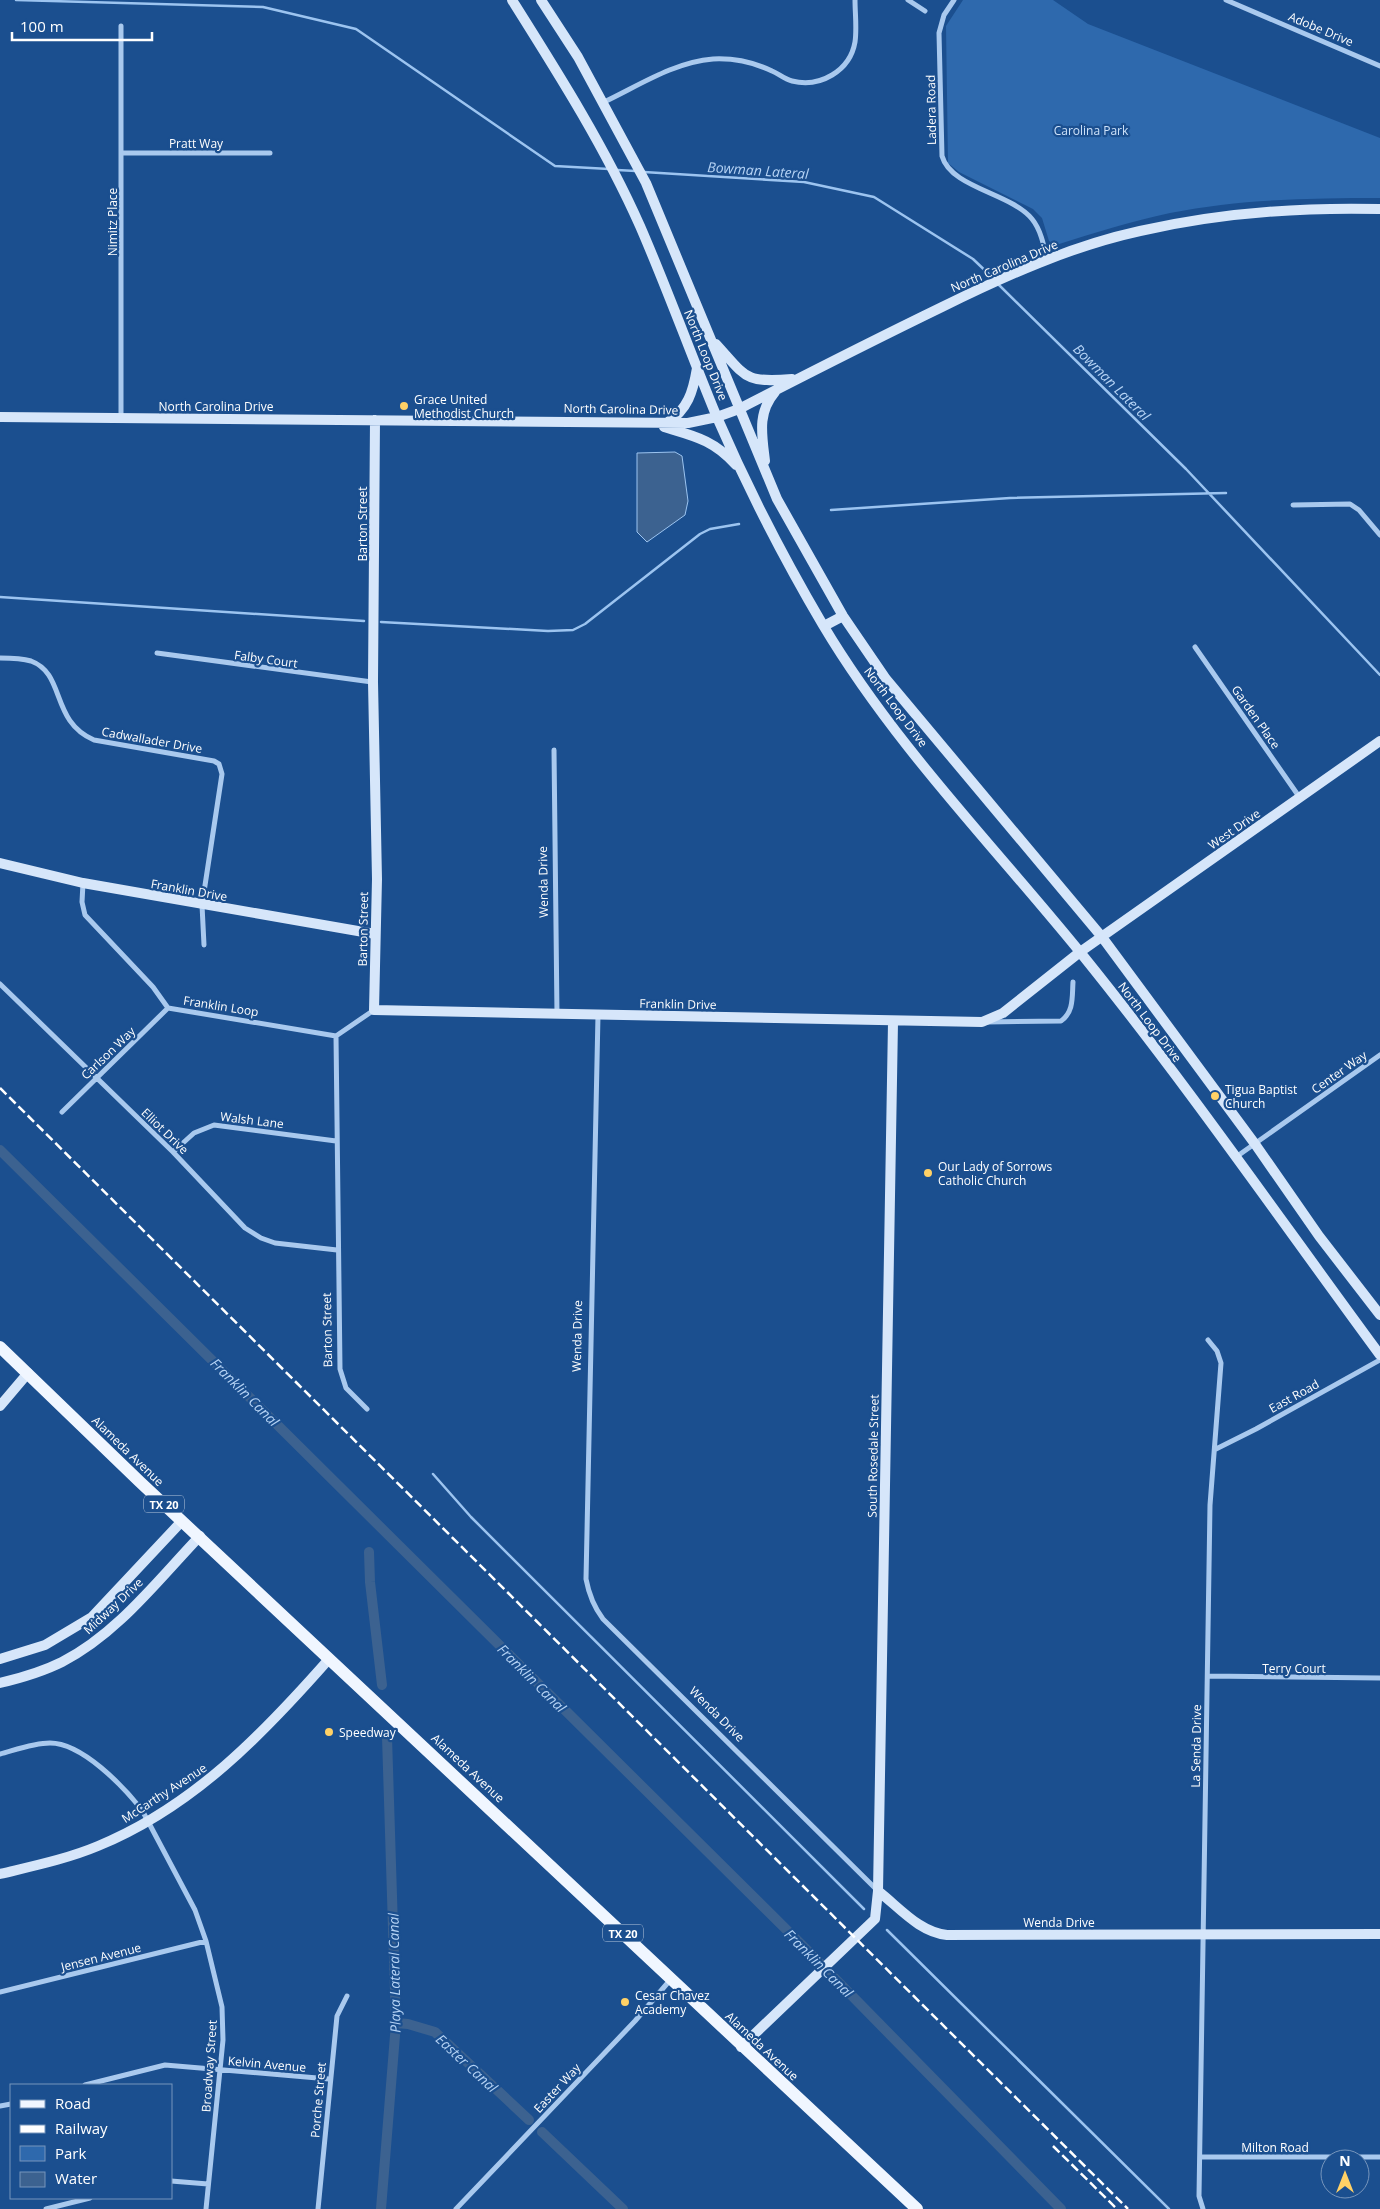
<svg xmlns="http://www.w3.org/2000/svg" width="1380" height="2209" viewBox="0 0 1380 2209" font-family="'Open Sans',sans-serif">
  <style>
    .green { fill: #2e69ad }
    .water { fill: #3c6290; stroke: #9cc4f0 }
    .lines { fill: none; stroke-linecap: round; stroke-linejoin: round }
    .stream { stroke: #9cc4f0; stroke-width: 2.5 }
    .canal { stroke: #3c6290; stroke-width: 10 }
    .street { stroke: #a9c9ee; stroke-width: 5 }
    .secondary { stroke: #d6e6fa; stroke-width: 10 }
    .primary { stroke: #f0f6ff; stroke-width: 12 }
    .rail { stroke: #fff; stroke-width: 2.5; stroke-dasharray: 9 4; stroke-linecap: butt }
    .poi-dot { fill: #ffd166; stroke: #1b4f8f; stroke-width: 2 }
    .labels { text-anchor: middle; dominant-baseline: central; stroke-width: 4.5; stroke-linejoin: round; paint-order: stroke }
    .shield { fill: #1b4f8f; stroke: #bbcadd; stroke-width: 1 }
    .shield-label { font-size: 11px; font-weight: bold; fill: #fff }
    .street-label { font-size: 12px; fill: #fff; stroke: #1b4f8f }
    .park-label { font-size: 12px; fill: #cfe3fa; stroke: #1b4f8f }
    .poi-label { font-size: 12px; fill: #fff; stroke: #1b4f8f; text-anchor: start }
    .water-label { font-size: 14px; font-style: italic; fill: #b5d3f5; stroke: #1b4f8f }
  </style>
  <rect width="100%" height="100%" fill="#1b4f8f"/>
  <path class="green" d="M963 0H1053L1088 24 1380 138V198C1310 198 1240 199 1170 213 1132 221 1094 233 1056 245L1049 241 1042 218 1033 209 959 172 948 163 946 26Z"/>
  <path class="water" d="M675 452 682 456 688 501 685 515 647 542 637 532V453Z"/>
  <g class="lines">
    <path class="stream" d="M16 0 263 7 356 29 555 166 609 169
      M617 170 636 171
      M644 172 804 182 874 197 973 259 994 279
      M997 283 1186 469 1380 675
      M831 510 1010 498 1226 493
      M0 597 364 621
      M381 622 548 631 573 630 585 624 700 534 710 529 739 524
      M433 1474 471 1517 864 1909
      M887 1930 1169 2209"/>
    <path class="canal" d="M0 1150 810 1953 1061 2209
      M369 1552 370 1582 382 1685
      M396 2023 408 2024 435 2032 529 2120
      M542 2132 623 2209
      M381 2209 396 2023 387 1737"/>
    <path class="street" d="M908 0 925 11
      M954 0 944 15 939 33 942 156C951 188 1011 193 1032 219 1041 230 1044 246 1047 260
      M1226 0 1380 66
      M604 102C638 86 674 62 713 59 733 58 753 62 772 71 779 74 784 79 792 81 820 88 850 71 855 42 857 29 855 13 855 0
      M122 153H270
      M121 418V26
      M1293 505 1350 504 1359 510 1380 535
      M1195 647 1300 798
      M157 653 372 682
      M0 658C10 658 21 658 31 661 66 674 50 721 94 740L214 761 219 764 222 774 202 905 204 945
      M554 750 557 1014
      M83 883 82 902 85 915 153 987 168 1008 336 1036
      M0 984 173 1152 245 1228 261 1238 275 1243 337 1250
      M598 1015 586 1579C589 1595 594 1607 603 1619L878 1891
      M987 1022 1061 1021C1074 1012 1072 997 1073 982
      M336 1036 340 1369 346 1388 367 1409
      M336 1036 374 1010
      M62 1112 168 1008
      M173 1152 194 1133 214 1125 336 1141
      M1236 1157 1380 1055
      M1216 1449 1256 1429 1380 1360
      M1208 1676 1380 1678
      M0 1754C15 1750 34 1743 50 1743 82 1743 123 1786 142 1810L195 1910 206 1941 222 2007 223 2040 206 2209
      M0 1992 206 1941
      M85 2085 165 2065 329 2079
      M0 2106 11 2104
      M1200 2157H1380
      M171 2181 208 2184
      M46 2209 90 2198
      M318 2209 337 2016 347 1996
      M456 2209 635 2021 671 1979
      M1203 2209 1199 2196 1210 1505 1221 1363 1217 1351 1208 1340"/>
    <path class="secondary" d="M512 0C558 73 605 147 640 226 667 288 690 352 716 415 747 487 783 557 823 625 895 746 996 848 1084 957 1188 1086 1282 1222 1380 1355
      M541 0 578 57 646 183 777 499 843 616 886 679 1102 937 1255 1144 1319 1236 1380 1315
      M716 344C747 378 744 383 792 379
      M0 417 688 423 717 417 739 409C807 374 874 340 942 307 1005 276 1071 246 1140 231 1219 213 1299 207 1380 209
      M375 420 373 682 377 879 374 1010 982 1022 1003 1013 1080 952 1380 741
      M667 423C688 409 693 392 697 368
      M664 427C694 436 714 440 736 465
      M765 461C762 435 757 413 775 392
      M824 626 843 616
      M0 863 83 883 375 934
      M0 1406 28 1373
      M0 1659 45 1645 92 1617 182 1521
      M0 1683C21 1678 42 1672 62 1662 117 1634 158 1580 200 1536
      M0 1874C33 1866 67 1859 98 1846 193 1807 263 1734 329 1659
      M878 1891C900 1908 919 1932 947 1935L1380 1934
      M741 2047 875 1919 878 1891 893 1022"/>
    <path class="primary" d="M0 1347 140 1482 917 2209"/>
    <path class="rail" d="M0 1088 1128 2209
      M1053 2146 1117 2209"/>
  </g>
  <g class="poi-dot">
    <circle cx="404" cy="406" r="5"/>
    <circle cx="1215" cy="1096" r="5"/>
    <circle cx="928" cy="1173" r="5"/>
    <circle cx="329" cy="1732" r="5"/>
    <circle cx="625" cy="2002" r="5"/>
  </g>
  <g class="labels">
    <g class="shield">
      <rect x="144" y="1495.5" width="40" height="17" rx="4"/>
      <rect x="603" y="1924.5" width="40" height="17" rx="4"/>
    </g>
    <g class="shield-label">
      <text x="164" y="1504">TX 20</text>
      <text x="623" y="1933">TX 20</text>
    </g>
    <g class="street-label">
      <text transform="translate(1321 29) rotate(23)">Adobe Drive</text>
      <text transform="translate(931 110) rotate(-91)">Ladera Road</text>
      <text x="196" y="143">Pratt Way</text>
      <text transform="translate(112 222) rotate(-90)">Nimitz Place</text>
      <text transform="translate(1004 266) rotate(-23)">North Carolina Drive</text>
      <text transform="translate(706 355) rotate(68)">North Loop Drive</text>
      <text x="216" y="406">North Carolina Drive</text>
      <text transform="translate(621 409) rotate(1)">North Carolina Drive</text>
      <text transform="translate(362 524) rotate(-90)">Barton Street</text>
      <text transform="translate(266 659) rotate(8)">Falby Court</text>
      <text transform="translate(896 707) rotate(53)">North Loop Drive</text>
      <text transform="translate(1256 717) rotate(55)">Garden Place</text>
      <text transform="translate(152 740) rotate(10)">Cadwallader Drive</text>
      <text transform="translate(1234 829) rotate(-35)">West Drive</text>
      <text transform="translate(543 882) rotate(-91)">Wenda Drive</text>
      <text transform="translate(189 890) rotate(10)">Franklin Drive</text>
      <text transform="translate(363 929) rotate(-89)">Barton Street</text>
      <text transform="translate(678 1004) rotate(1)">Franklin Drive</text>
      <text transform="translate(221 1006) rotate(9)">Franklin Loop</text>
      <text transform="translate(1150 1022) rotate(53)">North Loop Drive</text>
      <text transform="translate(108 1053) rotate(-44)">Carlson Way</text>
      <text transform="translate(1339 1072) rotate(-35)">Center Way</text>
      <text transform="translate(252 1120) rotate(7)">Walsh Lane</text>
      <text transform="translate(165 1131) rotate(44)">Elliot Drive</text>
      <text transform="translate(327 1330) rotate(-91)">Barton Street</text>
      <text transform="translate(577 1336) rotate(-89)">Wenda Drive</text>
      <text transform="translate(1294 1396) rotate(-29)">East Road</text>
      <text transform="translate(128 1451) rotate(44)">Alameda Avenue</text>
      <text transform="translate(873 1456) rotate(-89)">South Rosedale Street</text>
      <text transform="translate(113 1606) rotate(-43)">Midway Drive</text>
      <text x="1294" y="1668">Terry Court</text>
      <text transform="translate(717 1714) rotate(45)">Wenda Drive</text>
      <text transform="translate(1196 1746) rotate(-89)">La Senda Drive</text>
      <text transform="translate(468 1768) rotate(43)">Alameda Avenue</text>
      <text transform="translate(164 1793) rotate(-33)">McCarthy Avenue</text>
      <text x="1059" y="1922">Wenda Drive</text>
      <text transform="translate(101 1957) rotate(-14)">Jensen Avenue</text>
      <text transform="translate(762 2046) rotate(43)">Alameda Avenue</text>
      <text transform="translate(267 2064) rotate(5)">Kelvin Avenue</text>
      <text transform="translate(209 2066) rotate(-86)">Broadway Street</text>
      <text transform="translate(557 2088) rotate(-47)">Easter Way</text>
      <text transform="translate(318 2100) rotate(-85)">Porche Street</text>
      <text x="1275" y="2147">Milton Road</text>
    </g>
    <g class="park-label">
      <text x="1091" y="130">Carolina Park</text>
    </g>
    <g class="poi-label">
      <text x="414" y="399">Grace United<tspan x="414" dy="14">Methodist Church</tspan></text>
      <text x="1225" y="1089">Tigua Baptist<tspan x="1225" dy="14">Church</tspan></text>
      <text x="938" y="1166">Our Lady of Sorrows<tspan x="938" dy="14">Catholic Church</tspan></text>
      <text x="339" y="1732">Speedway</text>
      <text x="635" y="1995">Cesar Chavez<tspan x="635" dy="14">Academy</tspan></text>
    </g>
    <g class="water-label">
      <text transform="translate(758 170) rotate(4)">Bowman Lateral</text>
      <text transform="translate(1112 382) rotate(45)">Bowman Lateral</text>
      <text transform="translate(245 1392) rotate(45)">Franklin Canal</text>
      <text transform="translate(532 1678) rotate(45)">Franklin Canal</text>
      <text transform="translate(819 1963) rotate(45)">Franklin Canal</text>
      <text transform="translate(394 1973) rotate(-91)">Playa Lateral Canal</text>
      <text transform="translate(467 2063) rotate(43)">Easter Canal</text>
    </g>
  </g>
  <rect x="10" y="2084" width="162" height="115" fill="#1b4f8f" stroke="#7695bc"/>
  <rect x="20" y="2100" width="25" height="8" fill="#f0f6ff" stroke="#7695bc"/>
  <text x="55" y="2109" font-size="15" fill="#ffffff">Road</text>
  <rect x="20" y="2125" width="25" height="8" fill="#ffffff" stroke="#7695bc"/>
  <text x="55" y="2134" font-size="15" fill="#ffffff">Railway</text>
  <rect x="20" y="2146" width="25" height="15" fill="#2e69ad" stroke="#7695bc"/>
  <text x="55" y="2159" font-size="15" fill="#ffffff">Park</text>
  <rect x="20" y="2172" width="25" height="15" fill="#3c6290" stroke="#7695bc"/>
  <text x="55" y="2184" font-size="15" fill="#ffffff">Water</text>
  <g transform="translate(1345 2174)"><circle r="24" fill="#1b4f8f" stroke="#7695bc"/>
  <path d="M0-4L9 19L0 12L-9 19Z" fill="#ffd166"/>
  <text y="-8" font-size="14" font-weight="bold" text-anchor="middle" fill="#ffffff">N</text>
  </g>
  <path d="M12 32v8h140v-8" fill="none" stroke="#ffffff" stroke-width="2.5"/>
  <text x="20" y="32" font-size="15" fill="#ffffff" stroke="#1b4f8f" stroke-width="4" paint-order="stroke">100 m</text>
</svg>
